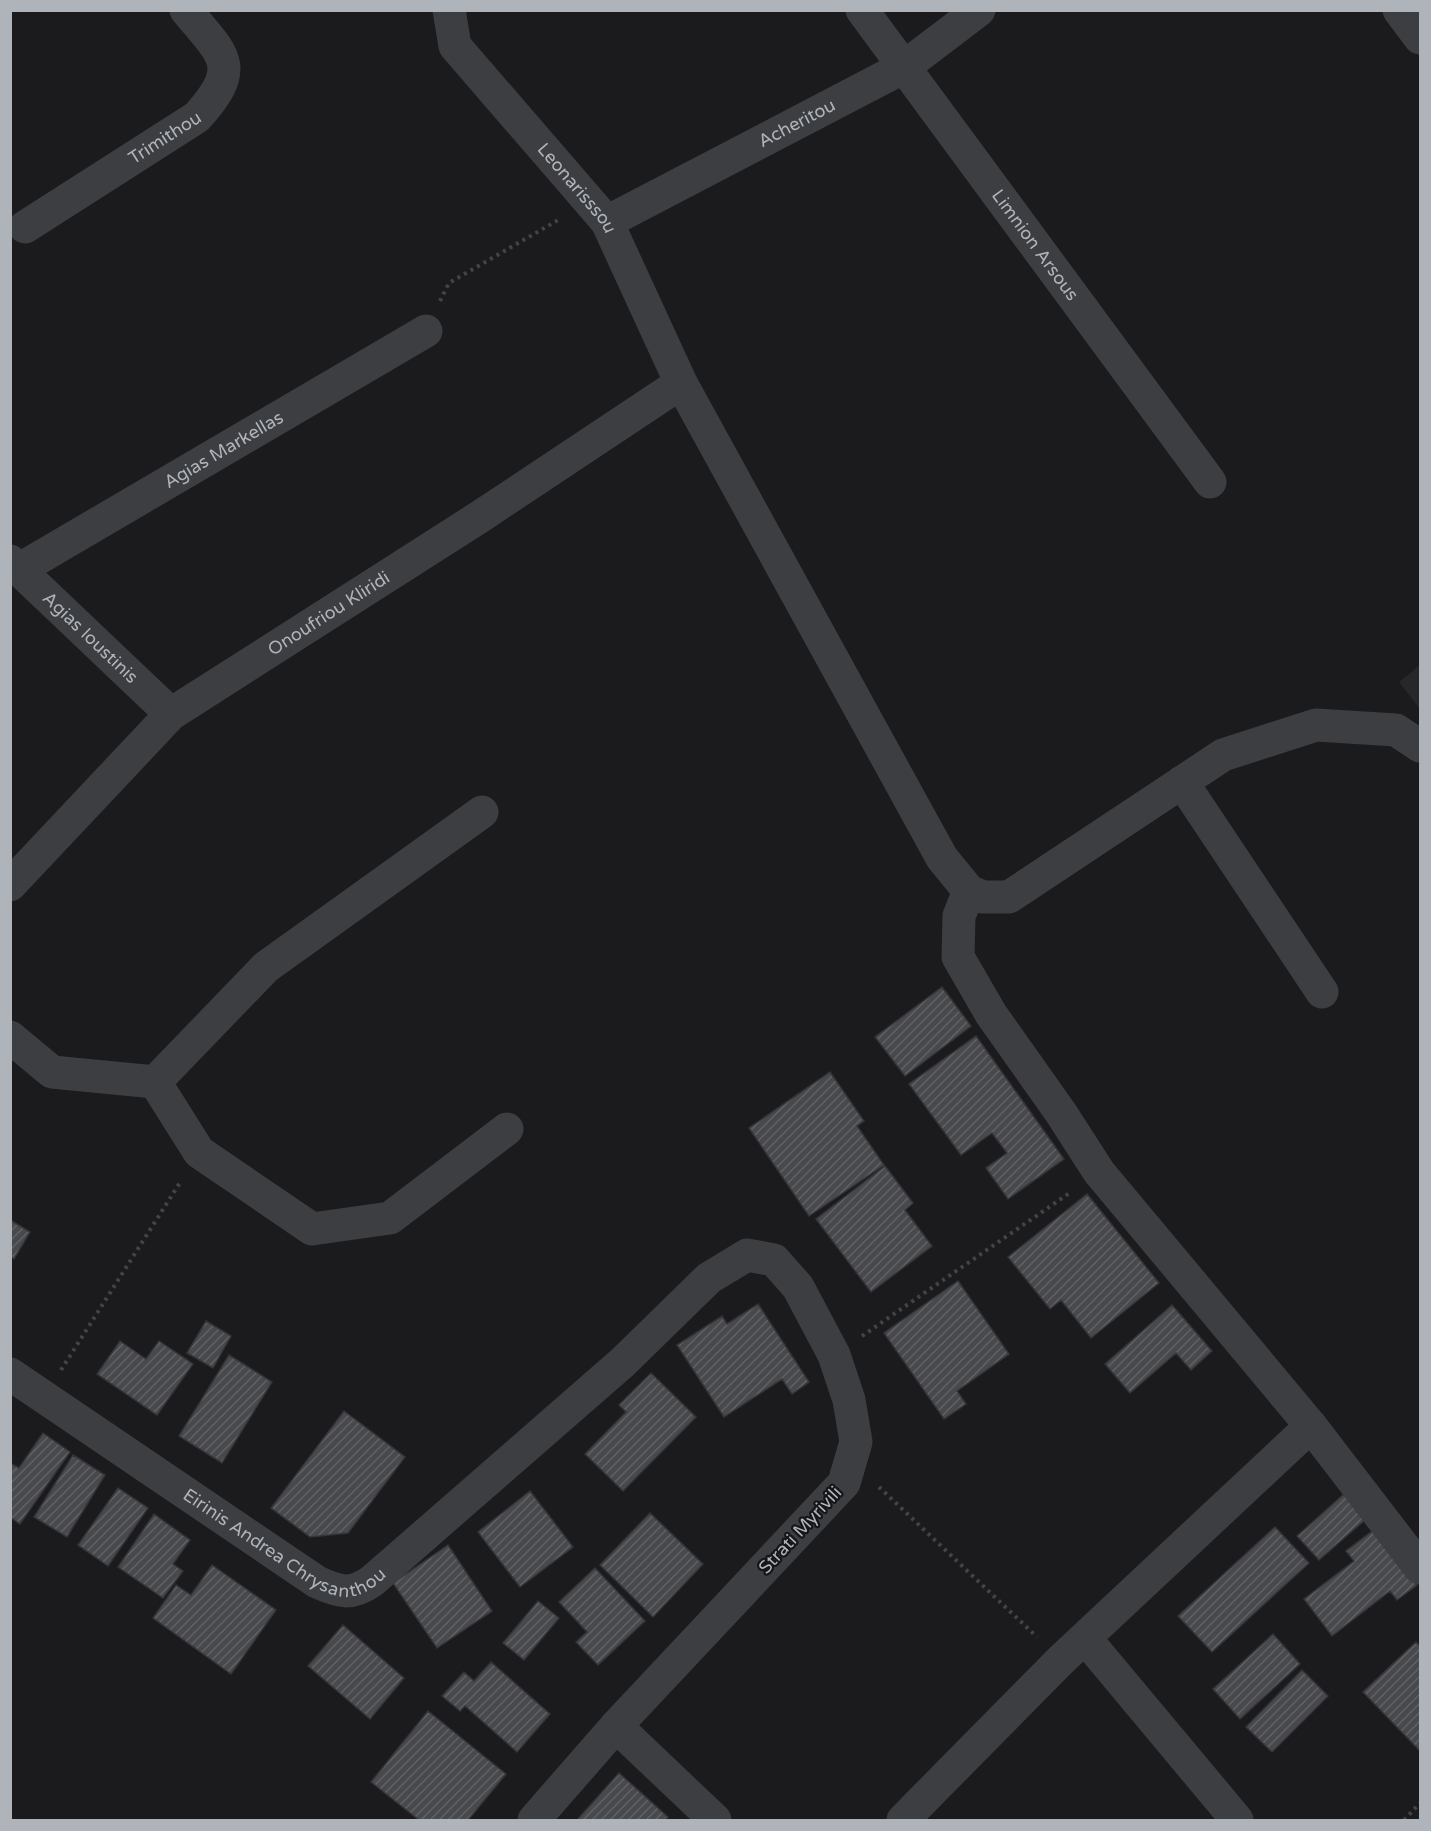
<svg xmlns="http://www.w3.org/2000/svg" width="1431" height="1831" viewBox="0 0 1431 1831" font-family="'Varela Round',sans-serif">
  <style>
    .built { fill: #27272a }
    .building { fill: url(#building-hatch); stroke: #353539; stroke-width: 1.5 }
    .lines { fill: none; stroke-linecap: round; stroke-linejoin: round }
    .path { stroke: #424548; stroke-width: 4; stroke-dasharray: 3 4.5; stroke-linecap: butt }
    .minor { stroke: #3c3e42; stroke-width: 33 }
    .labels { text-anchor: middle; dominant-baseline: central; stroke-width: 4.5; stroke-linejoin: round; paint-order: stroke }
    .street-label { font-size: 18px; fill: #afb4bb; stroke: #161618 }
  </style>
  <defs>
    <pattern id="building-hatch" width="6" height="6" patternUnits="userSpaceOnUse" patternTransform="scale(1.5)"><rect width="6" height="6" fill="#48494d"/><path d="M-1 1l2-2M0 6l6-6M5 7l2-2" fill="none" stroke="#606165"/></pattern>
  </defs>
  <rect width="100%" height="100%" fill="#1b1b1d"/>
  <path class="built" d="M1420 665V709L1399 682Z"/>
  <path class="building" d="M942 987 971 1026 905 1076 875 1037Z
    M976 1036 1064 1159 1008 1199 986 1168 1007 1153 992 1133 961 1155 909 1084Z
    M830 1072 864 1121 857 1126 884 1165 809 1216 749 1128Z
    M885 1166 913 1203 905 1210 932 1246 871 1292 816 1219Z
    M1087 1194 1159 1283 1091 1338 1061 1300 1050 1309 1008 1257Z
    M10 1220 30 1232 14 1259 10 1256Z
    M958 1281 1009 1354 957 1391 966 1404 944 1419 884 1333Z
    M758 1304 809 1382 792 1394 782 1379 724 1417 677 1345 722 1316 727 1324Z
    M1172 1305 1212 1351 1191 1370 1176 1353 1130 1393 1105 1364Z
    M206 1321 231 1336 213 1368 187 1353Z
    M120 1341 146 1359 159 1341 193 1364 157 1415 97 1374Z
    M229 1355 272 1382 222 1463 179 1436Z
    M651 1373 696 1417 623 1491 585 1454 626 1412 619 1405Z
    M344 1411 405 1457 348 1533 310 1537 271 1508Z
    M43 1433 70 1452 20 1524 10 1517V1463L19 1468Z
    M73 1455 105 1475 67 1537 34 1517Z
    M118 1488 148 1508 108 1566 78 1545Z
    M530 1491 573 1547 520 1587 478 1532Z
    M1344 1494 1366 1519 1319 1560 1297 1536Z
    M650 1513 703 1564 653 1617 600 1565Z
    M154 1514 190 1540 173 1564 183 1571 163 1598 118 1567Z
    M1275 1527 1309 1563 1212 1652 1178 1616Z
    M1375 1529 1417 1585 1397 1600 1390 1591 1332 1636 1304 1599 1354 1561 1346 1551Z
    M448 1545 492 1611 437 1648 393 1583Z
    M212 1565 276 1610 231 1674 153 1618 176 1585 191 1595Z
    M595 1568 645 1621 598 1665 576 1642 587 1632 559 1602Z
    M538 1601 559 1618 524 1660 503 1643Z
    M343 1625 404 1678 370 1719 308 1666Z
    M1273 1634 1300 1664 1240 1719 1213 1689Z
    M1416 1642 1420 1646V1751L1363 1692Z
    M491 1662 550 1714 517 1752 465 1706 460 1711 442 1696 464 1672 474 1681Z
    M1302 1670 1328 1696 1272 1752 1246 1727Z
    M428 1711 506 1774 468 1820H419L371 1782Z
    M619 1773 668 1817 665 1820H577Z"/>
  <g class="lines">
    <path class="path" d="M440 301 449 283 560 219
      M862 1336 1071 1192
      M61 1370 181 1181
      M879 1487 1037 1637
      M1404 1820 1420 1803"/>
    <g class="minor">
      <path id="s1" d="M449 10 455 46 607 222 681 383 942 858 969 891 983 897H1009L1223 755 1316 725 1396 730 1420 746"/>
      <path id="s2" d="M862 10 1210 482"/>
      <path d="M1399 10 1420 38"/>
      <path id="s3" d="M607 222 904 67 979 10"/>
      <path id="s4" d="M25 227 197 117C243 66 224 56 186 10"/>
      <path id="s5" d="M10 561 171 714"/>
      <path id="s6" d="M20 569 426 331"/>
      <path d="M1182 782 1322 992"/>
      <path id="s7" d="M10 885 171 714 481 516 681 383"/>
      <path d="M969 891 959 916 958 957 991 1014 1061 1113 1099 1172 1311 1426 1420 1568"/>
      <path d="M10 1037 52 1072 155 1082 266 967 482 812"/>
      <path d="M155 1082 199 1152 312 1229 390 1218 507 1129"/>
      <path id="s8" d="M10 1374 317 1582C339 1592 351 1596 372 1581L623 1362 709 1278 747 1255 774 1260 798 1287 834 1355 849 1400 856 1442 844 1483 616 1726 534 1820"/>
      <path d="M1085 1638 1237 1820"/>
      <path d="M616 1726 715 1820"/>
      <path d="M903 1820 1061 1660 1311 1426"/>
    </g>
  </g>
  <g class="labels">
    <g class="street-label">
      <text stroke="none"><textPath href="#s3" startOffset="214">Acheritou</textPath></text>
      <text stroke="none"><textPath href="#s4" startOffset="166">Trimithou</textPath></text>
      <text stroke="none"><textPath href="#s1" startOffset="224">Leonarisssou</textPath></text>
      <text stroke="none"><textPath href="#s2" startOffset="292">Limnion Arsous</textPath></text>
      <text stroke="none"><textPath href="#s6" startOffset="236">Agias Markellas</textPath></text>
      <text stroke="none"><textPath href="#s7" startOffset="422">Onoufriou Kliridi</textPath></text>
      <text stroke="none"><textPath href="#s5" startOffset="111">Agias Ioustinis</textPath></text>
      <text stroke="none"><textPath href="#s8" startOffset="328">Eirinis Andrea Chrysanthou</textPath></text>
      <text transform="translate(800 1530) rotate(-47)">Strati Myrivili</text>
    </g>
  </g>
  <rect width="1431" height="1831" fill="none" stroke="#afb4bb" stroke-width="24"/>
</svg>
